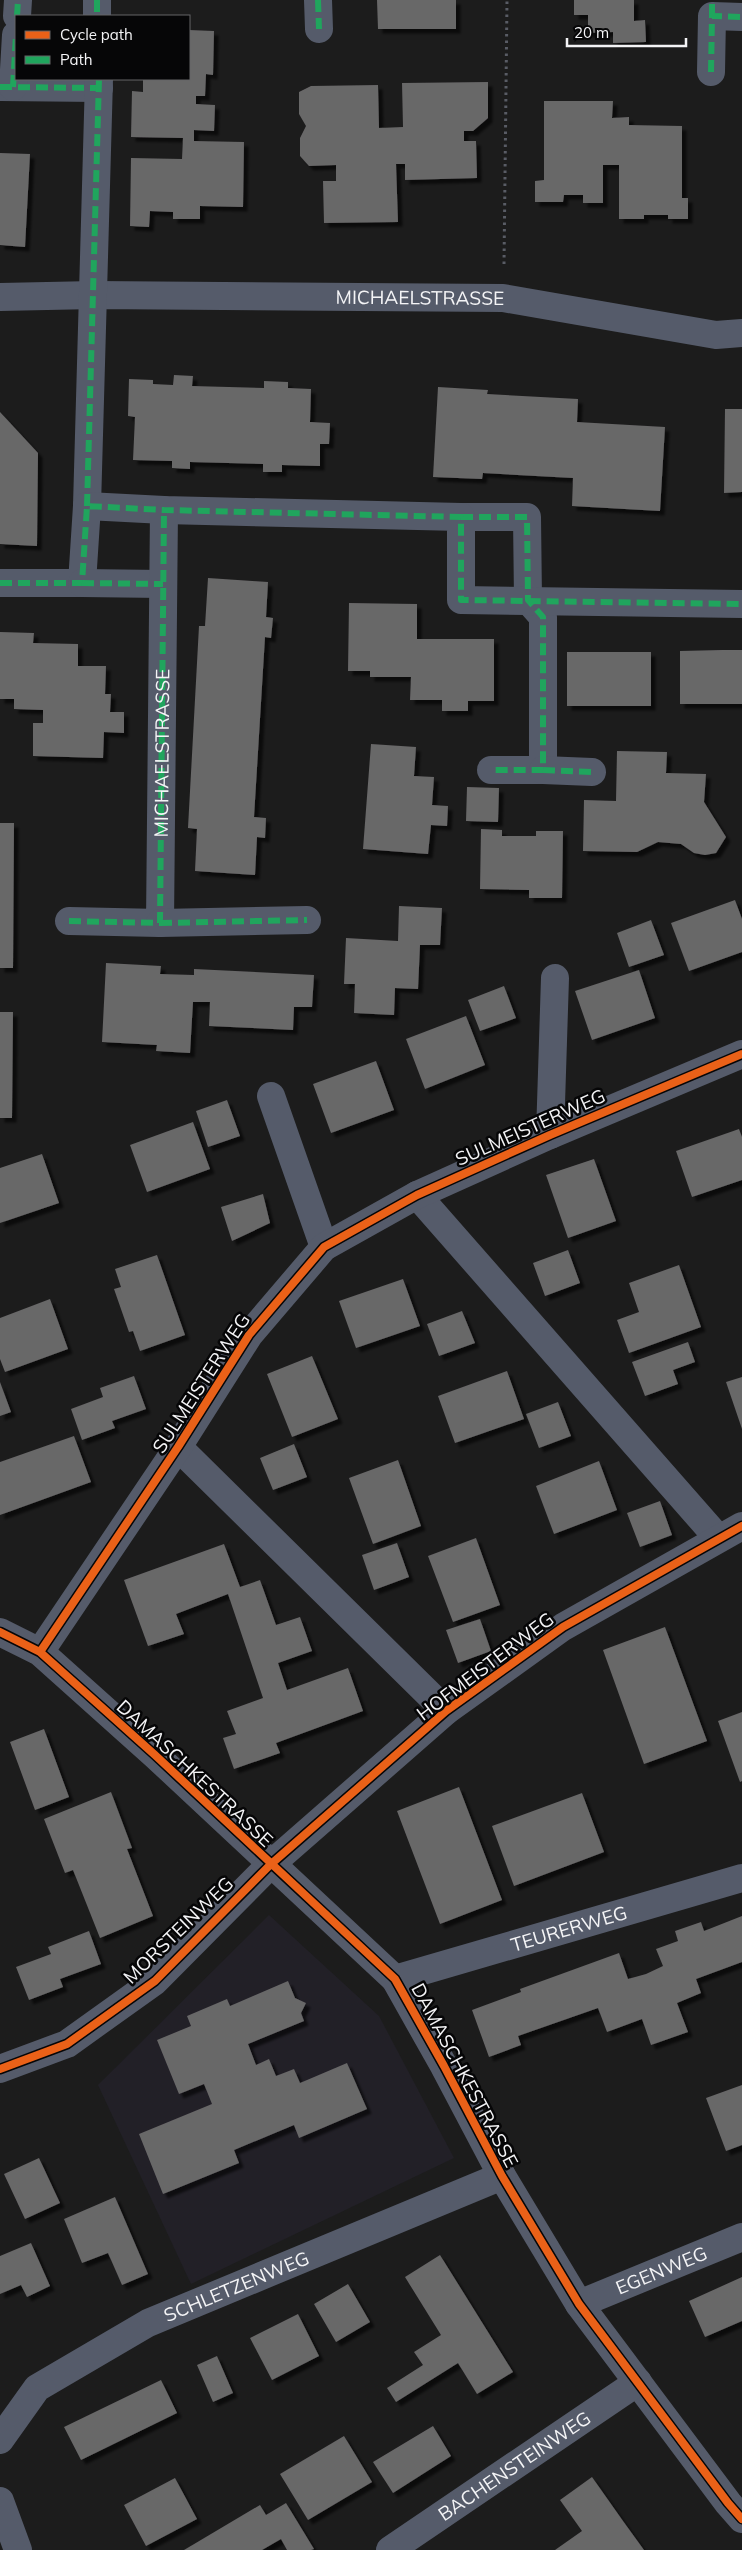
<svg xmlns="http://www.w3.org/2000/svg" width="742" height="2550" viewBox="0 0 742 2550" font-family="Mulish,sans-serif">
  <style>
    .built { fill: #222027 }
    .building { fill: #686768; filter: url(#shadow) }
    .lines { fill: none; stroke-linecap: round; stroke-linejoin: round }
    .path { stroke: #595c65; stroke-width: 3; stroke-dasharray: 2.5 4; stroke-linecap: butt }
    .minor { stroke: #555b6a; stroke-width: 28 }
    .quiet { stroke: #20a55d; stroke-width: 6; stroke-dasharray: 12 6; stroke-linecap: butt }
    .cycleway-casing { stroke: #060607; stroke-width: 11 }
    .cycleway { stroke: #ea6118; stroke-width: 8 }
    .labels { text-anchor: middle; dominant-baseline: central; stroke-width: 5; stroke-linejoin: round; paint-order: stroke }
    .street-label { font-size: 19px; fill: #f4f4f6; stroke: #060607 }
  </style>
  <defs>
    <filter id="shadow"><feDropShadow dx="4.5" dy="4.5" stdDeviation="1" flood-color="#0009"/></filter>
  </defs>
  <rect width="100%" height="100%" fill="#1c1c1c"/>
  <path class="built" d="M269 1915 379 2016 454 2158 191 2284 98 2085Z"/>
  <path class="building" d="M377 0H456V29H378Z
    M574 0H634V21L645 20 646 42 613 43V32L588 33V15H574Z
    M189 30 214 31 213 75 206 74 205 96H196V104L215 105 214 131 194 130V141L244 142 243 207 200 206V219H173V212L150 211 149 227 130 226 131 158 182 159 183 138 131 137 132 91 143 92V79H189Z
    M488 82V118L473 131H464V141H476L477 178 405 180V164H396L398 222 324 223 323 181H336V165L309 166 300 156V138L306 126 299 114V92L311 86 378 85 379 128 403 127 402 83Z
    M544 101H613L612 118 629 117V125L682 126V198H688V219H668V215H644V219H619V165H603V203H583V195H564L563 202H535V181L544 180Z
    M0 153 30 154 25 247 0 245Z
    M174 375 193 376 192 386 264 388V381L288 382V388L311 389 310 422 330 423 329 444H320V466L282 465V472H263V464L190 462V469L172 468V461L133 460 135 417 128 416 129 379 153 380V384L173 385Z
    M438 387 488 390 487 394 578 399 577 422 665 427 660 511 572 506 573 478 483 473 482 479 433 477Z
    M725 409H742V492L724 493Z
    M0 412 38 453 37 546 0 544Z
    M208 578 268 582 266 617 273 618 271 638 265 637 254 817 266 818 265 838 257 837 255 875 195 871 197 829 188 828 199 626H205Z
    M349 603 417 604V639H494V701H468V711H442V700H410L411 677H370V671H348Z
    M0 632 34 633 33 643 78 644V666H106L105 694H111L110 712H124V733L104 732 103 758 33 756V723H43V710L14 709V699H0Z
    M722 650H742V704H680V651Z
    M567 652H651V706H567Z
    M371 744 416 747 414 776 434 777 432 805 448 806 447 826 431 825 428 854 363 849Z
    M617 751 667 752 666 773 706 774 704 802 726 837 716 853 705 855 694 853 681 844 658 842 637 852 583 851 584 800 616 801Z
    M467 787 499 788 498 822 466 821Z
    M0 823H14L13 968H0Z
    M481 829 502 830V836H536V831H563L562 898H529V890L480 889Z
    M735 900 742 919V952L689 971 671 923Z
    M399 906 442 908 440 945H420L418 989 395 988 394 1015 354 1013 355 984H344L346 938 398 941Z
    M651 920 664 955 629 967 617 933Z
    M106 963 161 966 160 974 194 975V969L314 975 312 1007H294L293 1030 253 1028 209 1026 210 1002H193L190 1053 156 1051 157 1045 102 1042Z
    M639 970 655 1018 592 1040 575 991Z
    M504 986 516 1018 480 1031 468 1000Z
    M0 1012H13L12 1118H0Z
    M466 1016 485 1065 425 1089 406 1039Z
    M376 1061 394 1110 331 1133 313 1084Z
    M227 1100 240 1136 208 1147 196 1111Z
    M193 1122 210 1169 147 1192 130 1145Z
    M739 1129 742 1137V1180L692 1197 676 1151Z
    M42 1154 59 1203 0 1223V1168Z
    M594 1159 616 1221 568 1238 546 1175Z
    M263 1194 270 1223 232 1241 221 1207Z
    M568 1250 580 1283 545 1296 533 1263Z
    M157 1255 185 1335 140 1351 133 1331 129 1332 114 1289 121 1287 115 1269Z
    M679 1265 701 1327 629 1353 617 1320 639 1312 629 1283Z
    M403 1279 420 1326 356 1348 339 1301Z
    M50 1299 68 1349 5 1372 0 1359V1318Z
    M462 1311 475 1343 439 1356 427 1324Z
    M688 1342 695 1362 673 1370 678 1384 645 1396 632 1362Z
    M312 1356 338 1419 292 1437 267 1374Z
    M507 1371 524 1419 455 1443 438 1396Z
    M134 1376 146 1409 112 1421 115 1428 82 1440 71 1409 103 1397 100 1388Z
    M742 1377V1429L726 1382Z
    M0 1382 11 1412 0 1416Z
    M558 1402 571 1436 539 1448 526 1414Z
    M74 1436 91 1482 0 1515V1462Z
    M294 1444 307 1477 273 1490 260 1458Z
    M398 1460 421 1526 373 1544 349 1478Z
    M599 1461 617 1510 554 1534 536 1486Z
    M660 1501 672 1535 640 1547 627 1513Z
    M476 1538 500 1605 453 1622 428 1556Z
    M397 1543 409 1577 374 1590 362 1555Z
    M224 1544 240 1587 260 1580 276 1625 300 1617 312 1651 278 1663 287 1690 348 1668 363 1711 276 1743 280 1753 234 1769 223 1738 236 1734 227 1711 263 1698 228 1594 176 1614 184 1634 148 1646 124 1580Z
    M480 1619 491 1651 458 1663 446 1630Z
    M665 1627 707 1741 644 1764 603 1650Z
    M742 1712V1781L740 1782 718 1721Z
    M44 1729 69 1797 35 1810 10 1742Z
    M459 1787 502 1900 440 1924 397 1811Z
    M111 1792 132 1848 127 1849 153 1916 100 1938 73 1870 65 1873 44 1819Z
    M582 1793 604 1852 514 1886 492 1826Z
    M742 1916V1962L696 1979 701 1993 677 2003 688 2032 651 2045 642 2019 607 2032 598 2008 518 2036 521 2045 489 2057 472 2010 521 1992 520 1989 619 1953 628 1979 646 1974 663 1966 656 1949 678 1941 675 1931 701 1922 704 1931Z
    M89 1931 101 1964 60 1979 63 1987 29 2000 16 1967 51 1954 48 1947Z
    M288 1981 295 1998 306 2003 301 2013 304 2021 248 2044 256 2065 269 2059 276 2076 294 2069 300 2083 347 2063 367 2109 299 2138 294 2125 234 2150 239 2163 163 2194 139 2134 212 2104 204 2084 179 2094 157 2040 191 2026 187 2016 227 1999 230 2006Z
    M742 2085V2145L726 2151 706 2098Z
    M39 2158 60 2203 25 2219 4 2174Z
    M115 2197 148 2274 122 2285 108 2253 82 2263 64 2219Z
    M31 2243 50 2286 27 2297 21 2285 0 2294V2256Z
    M440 2255 513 2372 477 2394 458 2363 396 2402 387 2388 423 2365 414 2352 441 2335 405 2277Z
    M742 2277V2321L705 2337 689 2301Z
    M348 2284 370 2322 336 2342 314 2304Z
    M298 2314 319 2356 272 2380 250 2338Z
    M217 2356 233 2393 213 2402 197 2365Z
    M161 2380 177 2413 81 2460 64 2427Z
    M433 2426 451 2456 393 2493 373 2462Z
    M344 2436 372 2482 308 2520 280 2474Z
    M592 2477 623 2521 644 2550H555L582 2531 560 2500Z
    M175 2478 197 2519 146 2546 124 2505Z
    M286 2503 314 2549 311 2550H287L281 2539 262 2550H184L260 2505 266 2515Z"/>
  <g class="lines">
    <path class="path" d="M504 264 507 0"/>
    <g class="minor">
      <path d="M97 0V16"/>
      <path d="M318 0 319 29"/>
      <path d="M17 16 18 0"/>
      <path d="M711 72 712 16 742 17"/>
      <path d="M0 87 99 88"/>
      <path d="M13 87 16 35"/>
      <path id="s1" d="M0 297 94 295 503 298 716 335 742 333"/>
      <path d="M87 506 99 79"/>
      <path d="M461 517H527L528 600 543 617V770H491"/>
      <path d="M0 583H82L87 506 164 510 461 517V600L742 604"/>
      <path d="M82 583 163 584"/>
      <path d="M543 770 592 772"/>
      <path d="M69 921 160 923 164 510"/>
      <path d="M160 923 307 920"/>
      <path d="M271 1096 324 1247"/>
      <path d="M550 1135 555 978"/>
      <path d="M417 1195 718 1538"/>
      <path d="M178 1447 446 1711"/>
      <path d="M0 1632 40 1652 155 1755 395 1979 444 2066 502 2176 579 2304 728 2503 742 2519"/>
      <path d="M40 1652 178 1447 249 1335 324 1247 417 1195 550 1135 742 1054"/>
      <path id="s2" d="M395 1979 742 1878"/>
      <path d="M0 2069 67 2044 155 1981 270 1865 446 1711 563 1627 742 1526"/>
      <path id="s3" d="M579 2304 742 2237"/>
      <path id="s4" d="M0 2440 37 2388 148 2323 502 2176"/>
      <path d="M0 2501 18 2550"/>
      <path id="s5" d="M390 2550 638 2382"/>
    </g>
    <g class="quiet">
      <path d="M97 0V16"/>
      <path d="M318 0 319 29"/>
      <path d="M17 16 18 0"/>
      <path d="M712 16V0"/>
      <path d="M711 72 712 16 742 17"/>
      <path d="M0 87 99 88"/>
      <path d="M13 87 16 35"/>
      <path d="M87 506 99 79"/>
      <path d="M461 517H527L528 600 543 617V770H491"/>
      <path d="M0 583H82L87 506 164 510 461 517V600L742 604"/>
      <path d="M82 583 163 584"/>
      <path d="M543 770 592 772"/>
      <path id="s6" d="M69 921 160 923 164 510"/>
      <path d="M160 923 307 920"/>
    </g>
    <defs>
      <path id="cycleway" d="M0 1632 40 1652 155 1755 395 1979 444 2066 502 2176 579 2304 728 2503 742 2519
        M40 1652 178 1447 249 1335 324 1247 417 1195 550 1135 742 1054
        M0 2069 67 2044 155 1981 270 1865 446 1711 563 1627 742 1526"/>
    </defs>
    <use href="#cycleway" class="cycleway-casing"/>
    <use href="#cycleway" class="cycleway"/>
  </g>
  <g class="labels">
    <g class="street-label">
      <text stroke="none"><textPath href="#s1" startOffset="420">MICHAELSTRASSE</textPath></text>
      <text stroke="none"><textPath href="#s6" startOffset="261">MICHAELSTRASSE</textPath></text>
      <text transform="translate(530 1127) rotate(-24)">SULMEISTERWEG</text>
      <text transform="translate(201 1383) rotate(-57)">SULMEISTERWEG</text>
      <text transform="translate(485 1666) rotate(-37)">HOFMEISTERWEG</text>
      <text transform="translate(195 1773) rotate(43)">DAMASCHKESTRASSE</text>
      <text stroke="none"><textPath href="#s2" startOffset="181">TEURERWEG</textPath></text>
      <text transform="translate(178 1930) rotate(-44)">MORSTEINWEG</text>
      <text transform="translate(465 2075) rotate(62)">DAMASCHKESTRASSE</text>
      <text stroke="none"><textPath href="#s3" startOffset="89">EGENWEG</textPath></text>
      <text stroke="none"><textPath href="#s4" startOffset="288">SCHLETZENWEG</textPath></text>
      <text stroke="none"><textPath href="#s5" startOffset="150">BACHENSTEINWEG</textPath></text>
    </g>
  </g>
  <rect x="15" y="15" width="175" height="65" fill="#060607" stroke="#656567"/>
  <rect x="25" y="31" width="25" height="8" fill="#ea6118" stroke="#656567"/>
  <text x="60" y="40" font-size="15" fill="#f4f4f6">Cycle path</text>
  <rect x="25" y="56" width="25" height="8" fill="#20a55d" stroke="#656567"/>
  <text x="60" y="65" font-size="15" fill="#f4f4f6">Path</text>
  <path d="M567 38v8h119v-8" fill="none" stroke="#f4f4f6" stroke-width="2.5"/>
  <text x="574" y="38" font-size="15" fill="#f4f4f6" stroke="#060607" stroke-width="4" paint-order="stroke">20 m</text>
</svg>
